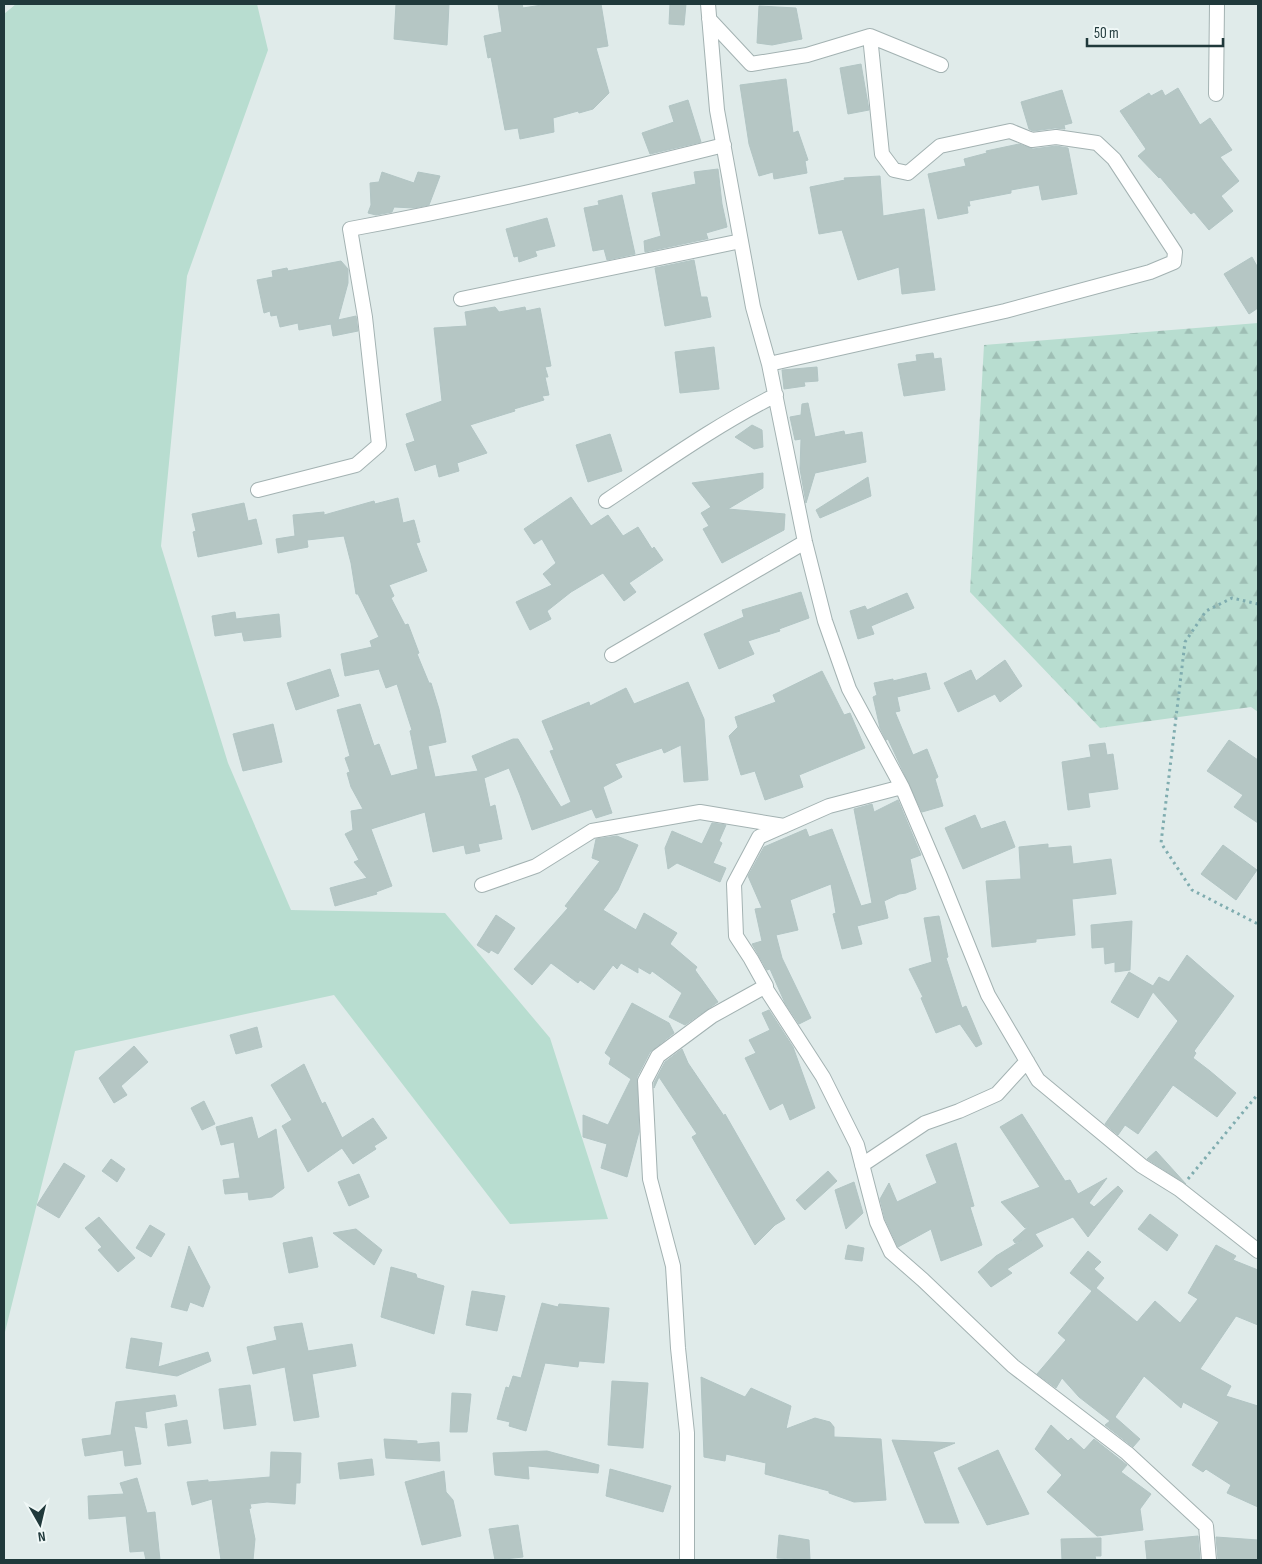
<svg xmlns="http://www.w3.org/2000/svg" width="1262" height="1564" viewBox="0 0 1262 1564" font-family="'Sofia Sans Condensed',sans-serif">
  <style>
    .green { fill: #b8ddd0 }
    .forest { fill: url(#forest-firs) }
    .building { fill: #b5c6c4; stroke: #b2c5c4 }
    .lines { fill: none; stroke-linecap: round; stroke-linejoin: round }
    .street-casing { stroke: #a3b2b2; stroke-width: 16 }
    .path { stroke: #7facaf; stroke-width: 3; stroke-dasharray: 2.5 4; stroke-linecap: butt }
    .street { stroke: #fff; stroke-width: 14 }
  </style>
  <defs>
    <pattern id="forest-firs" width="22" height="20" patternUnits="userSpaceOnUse" patternTransform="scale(1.25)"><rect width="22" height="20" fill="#b8ddd0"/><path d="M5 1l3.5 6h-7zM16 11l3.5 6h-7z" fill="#9ebeb4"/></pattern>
  </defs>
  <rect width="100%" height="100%" fill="#e0ebea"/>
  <path class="green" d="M16 4H257L268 50 187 276 161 546 228 763 291 910 445 913 550 1038 608 1219 510 1224 334 995 75 1051 4 1336V14Z"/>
  <path class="forest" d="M1258 323V712L1251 707 1100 728 970 592 984 345Z"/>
  <path class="building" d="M396 4H449L447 45 394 39Z
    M498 4H522L523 8 548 4H601L608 46 596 48 609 93 593 109 579 113 578 111 553 118 554 132 520 139 518 128 505 130 491 57 488 58 484 36 502 32Z
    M670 4H686L684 25 669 24Z
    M759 6 796 8 802 39 772 45 757 43Z
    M861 64 869 110 848 114 840 68Z
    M786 79 793 133 798 131 808 160 805 161 807 173 774 179 773 172 759 176 749 144 740 85Z
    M1178 88 1200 125 1210 118 1232 150 1220 157 1239 181 1221 196 1233 211 1209 230 1194 212 1191 214 1160 177 1159 178 1138 156 1146 149 1120 111 1149 93 1151 96 1162 90 1165 96Z
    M1062 90 1072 123 1064 125 1065 129 1055 128 1033 131 1029 129 1021 102Z
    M688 100 701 142 650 154 642 133 674 122 669 106Z
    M1019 144 1033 149 1056 146 1068 148 1077 194 1042 200 1039 185 1011 190V193L969 201 970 206H967L968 213 938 219 928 174 966 166 964 159 987 153 986 151Z
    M718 169 722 204 727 227 706 233 708 239H706L645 252 644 241 661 236 652 193 696 184 694 172Z
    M382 172 414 183 418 172 440 176 429 205 414 208 394 207 392 212 376 215 368 213 371 205 370 183 379 182Z
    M880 176 883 216 924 209 935 290 902 294 899 267 858 280 842 230 819 234 810 187 845 180 844 178Z
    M622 195 635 254 607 260 604 249 593 251 584 208 599 205 598 201Z
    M547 218 555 246 535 251 537 256 519 262 518 256 514 257 506 229Z
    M1252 257 1258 268V308L1249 314 1224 274Z
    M694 260 701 297H707L711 317 665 326 655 268Z
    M341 261 348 269V283L338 320 356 316 358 331 333 336 331 324 299 330 298 323 280 327 277 315 271 316 270 311 264 313 257 280 273 277 272 271 287 268 288 271Z
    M495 307 499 312 525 307 526 311 540 308 551 366 545 367 548 377H545L549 395 542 396 544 400 514 409 515 411 470 425 487 453 457 463 459 471 439 477 436 464 415 471 406 444 415 441 406 414 442 401 434 328 467 326 465 312Z
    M714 347 719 389 680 393 675 352Z
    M933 353 934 359 941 358 945 390 904 396 898 364 917 361 916 355Z
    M817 367 818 381 804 382 805 386 784 389 782 370Z
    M808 403 815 437 844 431 845 435 862 432 866 462 815 473 806 503 800 469 801 439 795 440 790 417 801 415 802 404Z
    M752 425 762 430 763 447 754 449 735 437Z
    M610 434 622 471 588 482 576 445Z
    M763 473V488L728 509 785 514 784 530 722 563 703 529 709 526 701 513 711 507 692 483Z
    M868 477 871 496 820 518 816 510Z
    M571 497 591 526 608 515 623 536 638 527 652 549 654 547 663 560 629 583 636 592 624 601 603 573 571 592 547 611 551 619 530 630 516 602 552 585 543 574 556 563 542 539 534 544 524 529Z
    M398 498 403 523 414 520 420 542 416 543 427 571 389 585 394 596 391 598 405 625 408 624 419 653 417 654 429 683H431L439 709 446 742 428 746 435 777 478 771 472 756 513 739H518L561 807 571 802 550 751 554 750 542 721 589 702 590 706 626 688 634 704 688 682 704 719 708 780 684 782 681 745 664 753 662 748 615 764 622 777 603 787 612 813 596 818 592 809 532 830 520 795 509 768 484 778 490 807 495 805 502 839 478 844 480 851 466 854 464 845 433 852 425 812 371 829 392 886 376 892 377 894 335 906 330 888 367 878 354 862 359 860 345 834 353 830 351 811 363 809 351 787 347 773 350 772 345 758 350 756 337 710 360 704 374 746 379 744 391 776 418 769 410 731 412 730 397 684 386 688 379 669 345 676 341 654 372 647 370 641 379 637 358 594H356L351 563 344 536 307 540 308 547 278 553 276 539 295 536 293 515 324 512V515L374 501 375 504Z
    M244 503 248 521 256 519 262 544 198 557 193 532 196 531 192 514Z
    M801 592 809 618 779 629 780 631 748 641 754 654 719 669 704 634 744 617 742 610Z
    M907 593 914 608 871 626 874 634 858 639 850 611 865 606 867 610Z
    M235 612 236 619 279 614 281 637 244 641 242 632 215 636 212 616Z
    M1005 660 1022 686 1000 702 995 694 958 712 944 683 971 670 976 681Z
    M330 669 339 696 296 710 287 683Z
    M822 671 844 715 850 713 865 748 799 775 803 787 765 800 755 771 741 775 729 736 738 727 735 717 776 702 773 695Z
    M926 673 930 689 897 697 900 711 895 712 913 755 927 749 938 777 935 779 943 806 922 812 888 739 886 740 880 728 873 697 877 695 874 683 893 679V681Z
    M273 724 282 762 243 771 233 734Z
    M1229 740 1258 760V823L1234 807 1243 795 1207 771Z
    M1105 743 1107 755 1113 754 1118 789 1088 793 1090 807 1068 810 1062 762 1091 757 1089 745Z
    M898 800 921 855 910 859 916 889 906 893 899 894 884 901 888 918 857 926 862 944 842 949 833 914 836 913 831 884 790 900 798 930 776 935 782 958 811 1018 799 1024 785 1003 770 969 767 970 752 944 762 941 755 909 762 908 748 876 764 847 806 829 809 837 832 829 861 906 872 903 854 809 872 804 874 812Z
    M975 815 981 829 1005 821 1015 847 963 869 945 828Z
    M712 823 726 825 719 841 722 843 713 863 726 868 720 882 677 863 668 869 665 848 672 831 702 844Z
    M617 836 638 845 618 890 603 910 636 930 644 913 677 933 670 944 697 967 695 970 718 1002 685 1025 669 1017 682 993 652 971 650 974 638 967V973L621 963 617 969 613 965 594 990 580 980 578 983 551 963 532 985 514 969 568 908 565 906 600 861 592 858 596 839Z
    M1048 844V848L1071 846 1073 864 1111 859 1116 894 1072 899 1075 935 1036 939V942L992 947 986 881 1021 879 1019 847Z
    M1223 845 1257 870 1236 900 1201 874Z
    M496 915 515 928 498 954 491 950 489 953 477 945Z
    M939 916 948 957 946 958 962 1008 966 1006 982 1044 976 1047 960 1024 936 1033 921 998 923 997 909 969 932 962 924 918Z
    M1132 921 1130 970 1115 972V962L1105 964 1104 947 1092 948 1091 925Z
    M1187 955 1234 996 1194 1051 1196 1053 1193 1058 1210 1071 1236 1093 1217 1117 1173 1085 1138 1134 1125 1125 1118 1135 1105 1124 1178 1021 1153 992 1138 1018 1111 1002 1129 972 1153 986 1159 977 1169 982Z
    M632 1003 669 1023 674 1033 650 1052 637 1077 639 1132 627 1177 601 1168 607 1144 583 1137V1115L608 1125 631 1079 609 1064 611 1058 605 1053Z
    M769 1010 793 1047 815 1108 790 1120 783 1103 770 1110 745 1058 756 1053 749 1040 770 1030 762 1013Z
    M257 1027 262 1047 236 1054 230 1035Z
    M134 1046 148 1062 121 1086 127 1095 114 1103 99 1078Z
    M682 1049 688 1063 724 1116 725 1114 785 1219 775 1225 755 1245 692 1137 697 1134 659 1077 654 1088V1083L665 1062Z
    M304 1064 322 1104 325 1102 342 1138 373 1118 387 1138 374 1146 376 1149 353 1164 342 1148 308 1172 282 1126 292 1120 271 1085Z
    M204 1101 215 1124 202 1130 191 1108Z
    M1022 1114 1065 1181 1070 1180 1078 1194 1107 1178 1089 1203 1094 1207 1118 1186 1123 1191 1088 1237 1073 1217 1035 1234 1043 1246 1007 1269 1012 1273 991 1287 978 1272 996 1256 1022 1240 1015 1243 1013 1240 1029 1226 1025 1228 1001 1202 1040 1187 1000 1127Z
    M252 1117 258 1139 276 1129 284 1188 272 1197 249 1200 248 1192 225 1194 223 1180 240 1178 234 1142 221 1145 216 1127Z
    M956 1143 974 1206 970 1207 982 1245 941 1261 931 1229 898 1247 885 1219 880 1199 889 1183 897 1202 937 1183 926 1155Z
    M1156 1151 1186 1184 1147 1159Z
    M111 1159 125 1169 117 1182 102 1171Z
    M64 1163 85 1176 59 1218 37 1205Z
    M828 1171 837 1181 805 1210 796 1200Z
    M359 1174 369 1197 349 1206 338 1182Z
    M854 1182 863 1213 846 1229 835 1190Z
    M1150 1214 1178 1235 1167 1251 1138 1229Z
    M99 1217 135 1258 118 1272 98 1250 102 1247 85 1228Z
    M150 1225 165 1234 151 1257 136 1248Z
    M356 1229 382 1250 374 1265 333 1233Z
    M312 1237 318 1267 289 1273 283 1243Z
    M848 1245 864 1248 862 1261 845 1259Z
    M1216 1245 1236 1256 1233 1260 1258 1270V1325L1236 1316 1200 1369 1231 1386 1226 1396 1258 1406V1507L1227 1493 1231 1485 1206 1469 1203 1472 1192 1465 1219 1422 1183 1402 1181 1408 1144 1376 1115 1417 1140 1439 1133 1447 1105 1425 1110 1421 1079 1397 1062 1378 1056 1388 1037 1374 1066 1340 1058 1333 1092 1291 1070 1273 1088 1251 1101 1262 1094 1269 1104 1278 1096 1288 1137 1322 1155 1301 1180 1323 1198 1299 1188 1293Z
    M189 1246 210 1287 203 1307 190 1302 187 1311 171 1307Z
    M391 1267 416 1274 417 1278 444 1286 434 1334 381 1317Z
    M472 1291 505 1296 497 1331 466 1325Z
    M542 1303 558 1307 559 1304 609 1308 604 1363 579 1361 578 1367 545 1363 526 1431 509 1426 510 1422 497 1419 506 1387 509 1388 513 1376 521 1378Z
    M302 1323 308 1351 352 1344 356 1366 312 1374 319 1417 294 1421 285 1367 253 1374 247 1347 277 1340 274 1327Z
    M131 1338 162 1343 158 1367 208 1352 211 1361 177 1376 126 1368Z
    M701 1377 745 1397 751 1388 791 1406 786 1429 815 1418 830 1422 834 1427V1437L881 1439 886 1500 854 1502 829 1493V1491L765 1474 766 1463 726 1454 725 1461 704 1457Z
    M612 1381 648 1383 643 1448 608 1445Z
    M250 1385 256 1425 224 1429 219 1389Z
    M452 1393 471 1394 467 1432H450Z
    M175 1395 177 1406 145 1412 147 1428 134 1426 141 1464 125 1466 123 1450 85 1456 82 1439 111 1435 116 1402Z
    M187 1420 191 1443 168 1446 165 1424Z
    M1051 1425 1068 1441 1071 1438 1084 1450 1094 1439 1127 1465 1121 1472 1151 1494 1140 1509 1143 1530 1097 1536 1047 1492 1062 1475 1035 1449Z
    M384 1439 417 1441V1444L439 1442 440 1461 386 1458Z
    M892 1440 955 1443 933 1452 959 1523H925Z
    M998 1450 1029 1514 987 1525 958 1468Z
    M547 1451 599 1465 598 1473 528 1466 529 1479 495 1475 493 1453Z
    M271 1452 301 1453 300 1483H296L295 1504 267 1502 250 1504 251 1508 249 1509 255 1539 253 1560H221L212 1499 192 1505 187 1482 208 1480V1482L270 1477Z
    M372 1459 374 1475 340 1479 338 1463Z
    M610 1469 671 1486 663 1512 606 1496Z
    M444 1471 446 1492 453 1500 461 1536 422 1545 405 1482Z
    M137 1478 147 1513 155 1512 160 1560H146L144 1551 130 1552 126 1516 89 1519 88 1496 124 1494 120 1483Z
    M518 1525 523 1557 495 1560 489 1529Z
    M779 1535 809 1540 810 1560 777 1558Z
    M1198 1536 1200 1560H1147L1145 1541Z
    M1216 1537 1258 1540V1560H1218Z
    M1101 1538V1556H1095L1096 1560H1062L1061 1539Z"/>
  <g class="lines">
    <defs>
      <path id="street" d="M708 4 717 110 753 307 769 364 805 542 825 621 849 689 902 787 940 876 988 995 1038 1080 1142 1166 1179 1189 1258 1251
        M709 19 751 64 807 55 870 36 941 65
        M1216 94 1217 4
        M461 299 741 241
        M769 364 1005 311 1150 272 1174 262 1175 252 1114 159 1097 143 1056 137 1032 140 1010 131 940 146 908 173 894 170 882 154 870 36
        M258 490 356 465 379 445 365 317 350 229C476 206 600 176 724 145
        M606 501C662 464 716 425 776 395
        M612 655 805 542
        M902 787 829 806 759 837 734 884 736 936 751 959 766 986V989L823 1077 857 1145 877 1222 891 1252 923 1280 1013 1366 1127 1453 1206 1526 1209 1560
        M482 885 536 866 592 831 700 812 784 826
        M862 1165 925 1123 959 1111 997 1094 1027 1061
        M687 1560V1433L678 1348 673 1266 650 1179 645 1081 658 1056 712 1016 766 986"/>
    </defs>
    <use href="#street" class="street-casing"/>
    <path class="path" d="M1258 604 1232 598 1206 611 1185 642 1161 843 1192 890 1258 924
      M1188 1179 1258 1094"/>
    <use href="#street" class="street"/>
  </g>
  <rect width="1262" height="1564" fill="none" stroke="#20393b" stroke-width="10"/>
  <g transform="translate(40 1524) rotate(172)" stroke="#f0f8f7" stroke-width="4" paint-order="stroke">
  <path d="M0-4L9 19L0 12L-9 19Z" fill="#20393b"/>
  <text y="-8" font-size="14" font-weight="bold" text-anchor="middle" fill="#20393b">N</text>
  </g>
  <path d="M1087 38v8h136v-8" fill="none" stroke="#20393b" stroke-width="2.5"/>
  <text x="1094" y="38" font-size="15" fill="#20393b" stroke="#f0f8f7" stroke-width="4" paint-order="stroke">50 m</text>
</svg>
